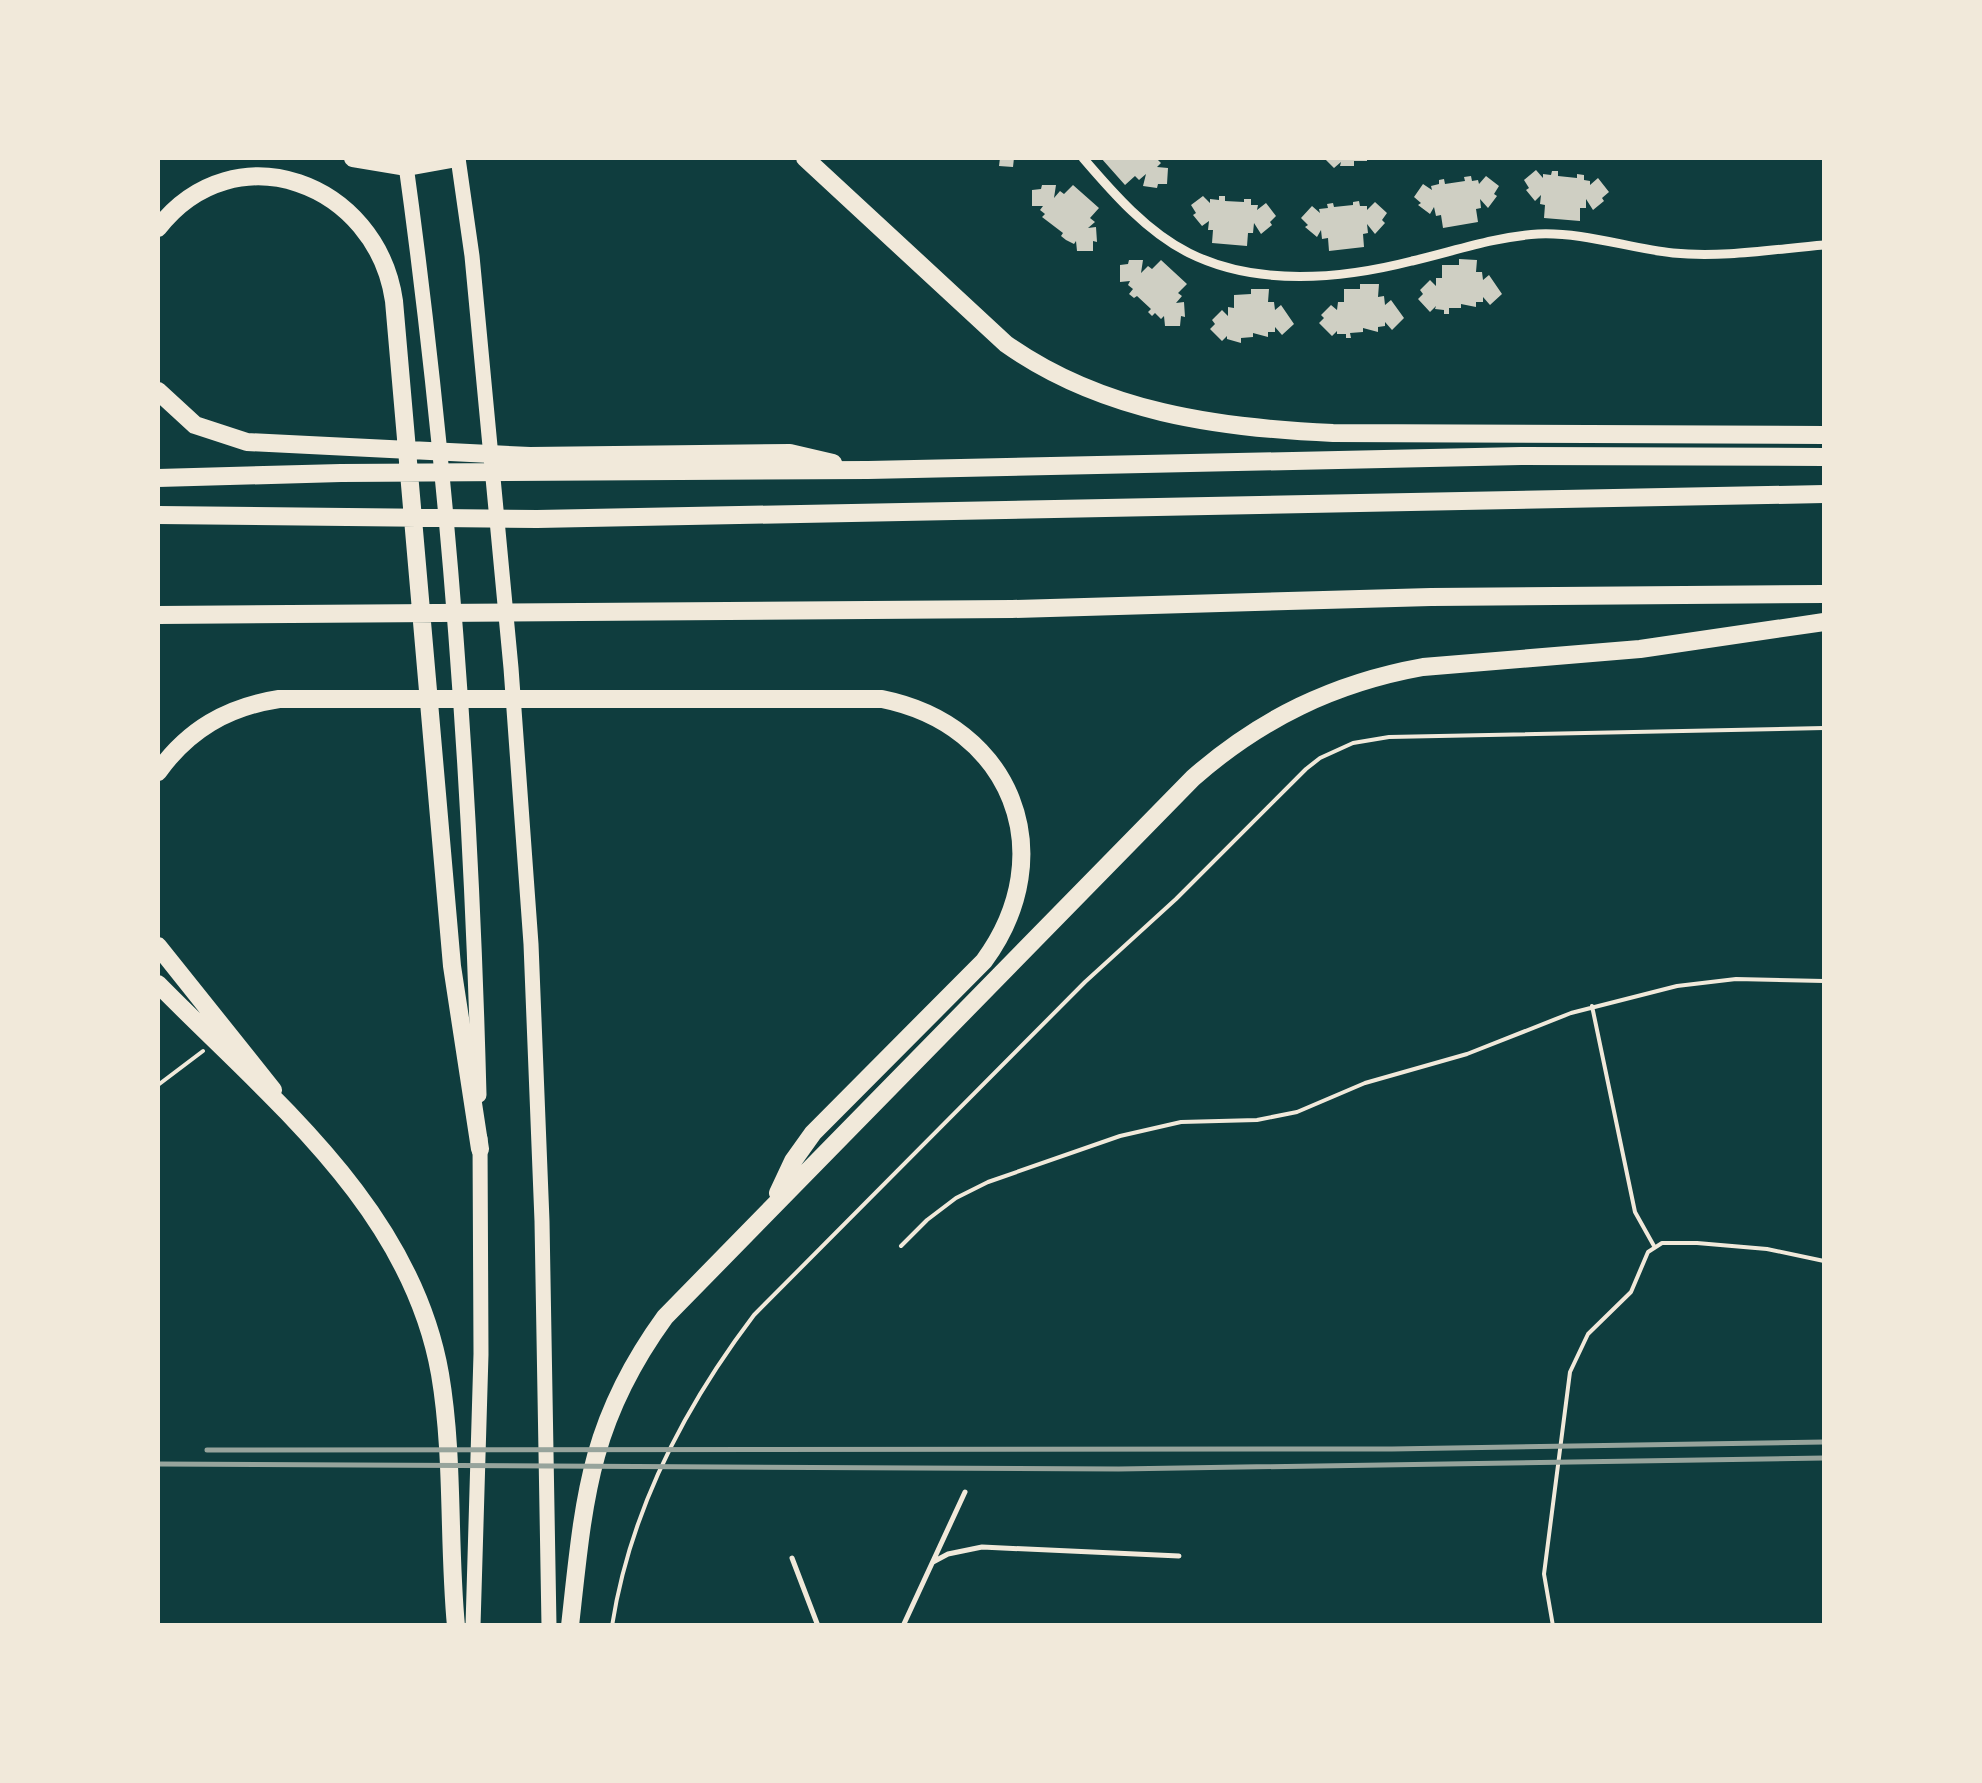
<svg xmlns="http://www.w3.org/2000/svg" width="1982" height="1783" viewBox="0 0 1982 1783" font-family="'Asap Condensed',sans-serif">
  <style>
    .building { fill: #cfcfc3 }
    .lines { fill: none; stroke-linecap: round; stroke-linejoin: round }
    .path { stroke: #f1e9da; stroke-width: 4 }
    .service { stroke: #f1e9da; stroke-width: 5 }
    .minor { stroke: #f1e9da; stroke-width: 9 }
    .primary { stroke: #f1e9da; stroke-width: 15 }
    .motorway { stroke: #f1e9da; stroke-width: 18 }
    .rail { stroke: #97a49c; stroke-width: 5 }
  </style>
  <rect width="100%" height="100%" fill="#0f3d3e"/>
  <path class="building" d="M1000 158H1014L1013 167 999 166Z
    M1101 158H1156L1161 163 1157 167 1168 168 1167 184H1158L1157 188 1143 186 1146 174 1139 180 1135 176 1125 185Z
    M1324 158H1367V161H1354V166H1340L1341 162 1334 168Z
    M1536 170 1543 178V174L1551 175 1552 171H1558V176L1577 178V174L1584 175V180L1590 181V185L1598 178 1609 192 1602 198 1604 201 1593 210 1586 199V208H1580V221L1544 218 1545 205 1540 204 1541 195 1535 201 1526 190 1529 188 1524 180Z
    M1471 176 1472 181 1478 180 1479 184 1486 176 1499 186 1494 194 1497 196 1488 208 1480 199 1481 208 1476 209 1478 222 1443 228 1441 215 1436 216 1434 207 1430 214 1418 205 1421 203 1414 197 1423 184 1432 190 1431 186 1439 184V180L1444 179 1445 184 1465 181 1464 177Z
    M1042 185H1056L1054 198 1060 191 1064 194 1073 185 1099 208 1090 218 1095 222 1088 228 1096 227 1097 242 1093 241V251H1077L1076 241 1074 244 1066 240 1061 236 1063 233 1042 217 1045 214 1040 210 1043 206H1032V190L1041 189Z
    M1203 196 1210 203V199L1219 200V196H1225V201L1244 202V199H1251V205H1258L1257 210 1266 203 1276 216 1270 222 1272 225 1261 234 1254 223 1253 233H1248L1247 246 1212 243 1213 230H1208L1209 221 1202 226 1193 215 1196 213 1191 205Z
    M1359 201 1360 206H1367V210L1375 202 1387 213 1382 220 1385 223 1375 234 1367 224 1368 233 1363 234 1364 247 1329 251 1328 238 1322 239 1321 230 1317 237 1305 227 1308 225 1301 218 1312 206 1320 213 1319 209 1328 208 1327 204 1333 203 1334 207 1353 205V202Z
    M1459 259 1477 260 1476 272H1482L1483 280 1489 275 1502 294 1490 305 1483 297V302H1476V307L1461 304V308H1449V314H1444V310L1435 309 1436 306 1430 312 1418 299 1423 294 1420 290 1430 280 1436 286V278H1442V265H1459Z
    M1129 260H1143L1141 273 1148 266 1152 269 1161 260 1187 284 1178 293 1182 296 1176 303 1184 302 1185 317 1181 316 1180 326H1165L1164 316 1161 319 1155 313 1152 316 1148 312 1151 309 1137 296 1134 298 1129 294 1133 289 1128 285 1130 281 1120 282V265L1128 264Z
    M1360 284H1379L1378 297 1384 296 1385 305 1391 300 1404 318 1392 330 1385 322V326L1378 327V332L1363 328V332L1350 333 1351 338H1346V334H1337V331L1332 336 1319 323 1324 318 1321 315 1331 305 1337 310 1338 302H1344V289H1360Z
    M1251 289H1269L1268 302H1274L1275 310 1281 305 1294 324 1282 335 1275 327V332H1268V337L1253 333V337L1241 338V343L1227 339V336L1222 341 1210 329 1215 324 1212 320 1222 310 1228 316V307L1234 308V295L1251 294Z"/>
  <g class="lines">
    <path class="path" d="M1592 1006 1635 1212 1654 1246
      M158 1085 203 1051
      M901 1246 927 1220 956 1198 988 1182 1120 1136 1181 1122 1257 1120 1297 1112 1365 1083 1467 1054 1571 1013 1677 986 1736 979 1824 981
      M612 1626C630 1511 685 1406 754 1315L1085 982 1176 899 1306 769 1320 758 1353 743 1389 737 1824 728
      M1553 1626 1544 1574 1570 1372 1588 1334 1631 1292 1648 1252 1662 1243H1697L1767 1249 1824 1261"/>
    <path class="service" d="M792 1558 818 1626
      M933 1562 948 1554 982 1547 1179 1556
      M903 1626 965 1492"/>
    <path class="minor" d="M1083 158C1113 193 1147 232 1189 253 1257 287 1342 279 1412 261 1455 251 1494 237 1538 234 1584 232 1628 248 1673 253 1723 258 1775 249 1824 245"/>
    <path class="primary" d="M405 158C448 468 471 782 479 1095
      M458 158 472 256 511 668 531 944 542 1221 549 1626
      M473 1626 481 1354 480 1138"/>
    <path class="motorway" d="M353 158 407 167 457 158
      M805 158 1006 344C1102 412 1218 428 1333 433L1824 435
      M158 228C235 129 377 183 394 301L452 966 480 1149
      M158 391 195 425 247 442 530 456 790 453 833 463
      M158 478 341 473 868 470 1521 456 1824 457
      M158 515 537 519 1824 494
      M158 615 1012 609 1431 597 1824 594
      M158 772C188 730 227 707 279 699H882C1011 725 1063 853 984 961L813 1133 793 1161 778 1193
      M158 946 273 1090
      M158 984C270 1098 411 1208 440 1374 454 1456 448 1542 456 1626
      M570 1626C584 1500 588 1423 665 1317L1193 778C1260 719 1334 683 1423 667L1640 649 1824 622"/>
    <path class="rail" d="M207 1450 1392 1449 1824 1442
      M158 1464 1119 1469 1824 1458"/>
  </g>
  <rect width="1982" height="1783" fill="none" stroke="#f1e9da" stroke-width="320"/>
</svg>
